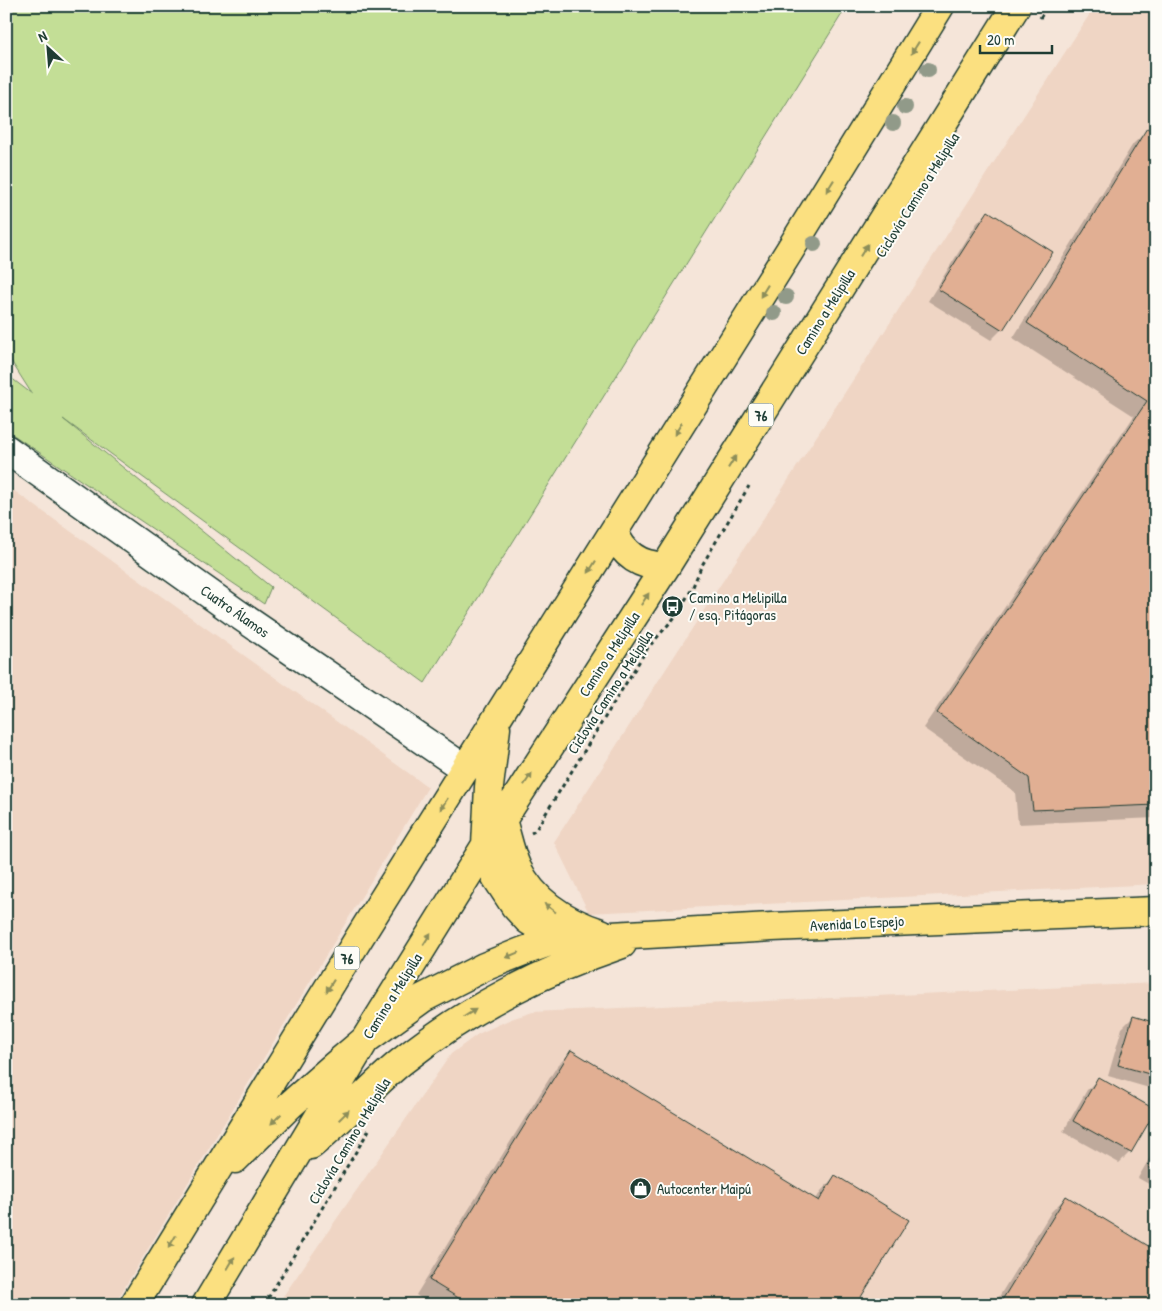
<svg xmlns="http://www.w3.org/2000/svg" width="1162" height="1311" viewBox="0 0 1162 1311" font-family="'Patrick Hand',sans-serif">
  <style>
    .built { fill: #efd5c4 }
    .green { fill: #c3de96; stroke: #718e65 }
    .shadow { fill: #0003 }
    .building { fill: #e1af93; stroke: #1f3d34 }
    .lines { fill: none; stroke-linecap: round; stroke-linejoin: round }
    .minor-casing { stroke: #1f3d34; stroke-width: 31 }
    .major-casing { stroke: #1f3d34; stroke-width: 31 }
    .path { stroke: #1f3d34; stroke-width: 3; stroke-dasharray: 4 4; stroke-linecap: butt }
    .minor { stroke: #fdfcf7; stroke-width: 28 }
    .major { stroke: #fbe080; stroke-width: 28 }
    .tree { fill: #919a89 }
    .oneway { fill: #8d8e5a }
    .labels { text-anchor: middle; dominant-baseline: central; stroke-width: 4; stroke-linejoin: round; paint-order: stroke }
    .shield { fill: #fdfcf7; stroke: #62766e; stroke-width: 1 }
    .shield-label { font-size: 14px; font-weight: bold; fill: #1f3d34 }
    .street-label { font-size: 15px; fill: #1f3d34; stroke: #fdfcf7 }
    .poi-label { font-size: 15px; fill: #1f3d34; stroke: #fdfcf7; text-anchor: start }
  </style>
  <rect width="100%" height="100%" fill="#f5e5d9"/>
  <filter id="ink" filterUnits="userSpaceOnUse"><feTurbulence type="fractalNoise" baseFrequency=".02" numOctaves="2"/><feDisplacementMap in="SourceGraphic" scale="10" xChannelSelector="R" yChannelSelector="G"/><feConvolveMatrix kernelMatrix="1 2 1 2 8 2 1 2 1" color-interpolation-filters="sRGB"/></filter>
  <g filter="url(#ink)">
    <path class="built" d="M1095 6H1156V884L589 913 554 842Z
      M6 485 428 787 114 1305H6Z
      M1156 983V1305H277L451 1054 478 1034 511 1019 533 1012Z"/>
    <path class="green" d="M6 6H847L425 683 63 419 271 587 264 604 6 430V374L32 394 6 353Z"/>
    <path class="shadow" d="M1148 130 1156 135V818L1018 824 1015 792 923 728 1134 416 1013 338 1133 144Z
      M988 212 1051 252 1002 329 991 340 928 301 977 223Z
      M1133 1017 1156 1024V1090L1108 1076 1122 1028Z
      M571 1052 815 1201 821 1191 835 1176 855 1305H431L416 1295 557 1066Z
      M1098 1079 1154 1110 1130 1152 1119 1163 1063 1132 1087 1090Z
      M1156 1147V1188L1138 1178Z
      M1066 1197 1146 1260 1156 1305H994L1051 1212Z"/>
    <path class="building" d="M1147 128 1156 133V805L1033 810 1029 778 937 713 1147 401 1027 323Z
      M988 211 1053 252 1003 330 938 289Z
      M1133 1016 1156 1023V1076L1118 1065Z
      M571 1050 819 1201 835 1175 909 1220 856 1305H470L429 1280Z
      M1098 1077 1156 1110 1131 1153 1073 1121Z
      M1156 1154V1171L1148 1167Z
      M1066 1196 1155 1250 1148 1260 1156 1265V1305H999Z"/>
    <g class="lines">
      <defs>
        <path id="minor" d="M6 449 235 612 465 769"/>
        <path id="major" d="M614 532C623 555 641 567 666 566
          M496 728 489 787 486 845 496 877 515 906 528 920 558 939
          M502 820C507 836 510 853 517 868 534 903 566 922 601 933
          M311 1145C343 1119 369 1088 401 1062 469 1008 540 972 622 944
          M235 1159 290 1105 332 1068 365 1040 423 998 484 967 521 952 558 939 772 927 1156 911
          M134 1305 359 938 790 250 940 6
          M206 1305 365 1040 486 845 666 566 1016 6"/>
      </defs>
      <use href="#minor" class="minor-casing"/>
      <use href="#major" class="major-casing"/>
      <path class="path" d="M1040 18 1048 6
        M531 833 535 831 647 649 674 618 692 589 701 567 749 486
        M264 1305 369 1130"/>
      <use href="#minor" class="minor"/>
      <use href="#major" class="major"/>
    </g>
    <g class="tree">
      <circle cx="928" cy="70" r="8"/>
      <circle cx="905" cy="107" r="8"/>
      <circle cx="893" cy="123" r="8"/>
      <circle cx="814" cy="244" r="8"/>
      <circle cx="786" cy="297" r="8"/>
      <circle cx="774" cy="313" r="8"/>
    </g>
    <defs><path id="oneway-solid" d="M-6-.8H1V-3.2L6.5 0L1 3.2V.8H-6Z" transform="scale(1.25)"/></defs>
    <g class="oneway">
      <use href="#oneway-solid" transform="translate(915 48) rotate(122)"/>
      <use href="#oneway-solid" transform="translate(830 186) rotate(122)"/>
      <use href="#oneway-solid" transform="translate(864 250) rotate(-58)"/>
      <use href="#oneway-solid" transform="translate(764 291) rotate(122)"/>
      <use href="#oneway-solid" transform="translate(678 429) rotate(122)"/>
      <use href="#oneway-solid" transform="translate(732 462) rotate(-58)"/>
      <use href="#oneway-solid" transform="translate(592 567) rotate(122)"/>
      <use href="#oneway-solid" transform="translate(645 599) rotate(-57)"/>
      <use href="#oneway-solid" transform="translate(528 779) rotate(-57)"/>
      <use href="#oneway-solid" transform="translate(444 804) rotate(122)"/>
      <use href="#oneway-solid" transform="translate(550 908) rotate(-143)"/>
      <use href="#oneway-solid" transform="translate(427 939) rotate(-58)"/>
      <use href="#oneway-solid" transform="translate(512 955) rotate(158)"/>
      <use href="#oneway-solid" transform="translate(330 986) rotate(122)"/>
      <use href="#oneway-solid" transform="translate(470 1013) rotate(-32)"/>
      <use href="#oneway-solid" transform="translate(344 1115) rotate(-45)"/>
      <use href="#oneway-solid" transform="translate(276 1119) rotate(136)"/>
      <use href="#oneway-solid" transform="translate(172 1242) rotate(121)"/>
      <use href="#oneway-solid" transform="translate(231 1263) rotate(-59)"/>
    </g>
  </g>
  <defs>
    <symbol id="bus-disc" viewBox="-11 -11 22 22"><circle r="9.5" fill="#1f3d34" stroke="#fdfcf7"/><path d="M-5-6H5V4H4V6H2V4H-2V6H-4V4H-5ZM-3.5-4V0h7V-4ZM-3.5 1.2v1.5H-2V1.2ZM2 1.2v1.5H3.5V1.2Z" fill="#fff"/></symbol>
    <symbol id="shop-disc" viewBox="-11 -11 22 22"><circle r="9.5" fill="#1f3d34" stroke="#fdfcf7"/><path d="M-5-2.5h2.3a2.7 3.5 0 0 1 5.4 0H5L5.5 6h-11ZM-1.5-2.5h3a1.5 2.3 0 0 0-3 0Z" fill="#fff"/></symbol>
  </defs>
  <g fill-rule="evenodd">
    <use href="#bus-disc" x="660" y="594" width="25" height="25"/>
    <use href="#shop-disc" x="628" y="1176" width="25" height="25"/>
  </g>
  <g class="labels">
    <g class="shield">
      <rect x="748.5" y="403.5" width="25" height="23" rx="4"/>
      <rect x="334.5" y="946.5" width="25" height="23" rx="4"/>
    </g>
    <g class="shield-label">
      <text x="761" y="415">76</text>
      <text x="347" y="958">76</text>
    </g>
    <g class="street-label">
      <text transform="translate(917 195) rotate(-58)">Ciclovía Camino a Melipilla</text>
      <text transform="translate(825 312) rotate(-58)">Camino a Melipilla</text>
      <text transform="translate(235 611) rotate(35)">Cuatro Álamos</text>
      <text transform="translate(609 654) rotate(-57)">Camino a Melipilla</text>
      <text transform="translate(610 692) rotate(-57)">Ciclovía Camino a Melipilla</text>
      <text transform="translate(857 923) rotate(-3)">Avenida Lo Espejo</text>
      <text transform="translate(392 996) rotate(-58)">Camino a Melipilla</text>
      <text transform="translate(349 1141) rotate(-59)">Ciclovía Camino a Melipilla</text>
    </g>
    <g class="poi-label">
      <text x="689" y="597">Camino a Melipilla<tspan x="689" dy="17">/ esq. Pitágoras</tspan></text>
      <text x="657" y="1188">Autocenter Maipú</text>
    </g>
  </g>
  <rect width="1162" height="1311" fill="none" stroke="#fdfcf7" stroke-width="25"/>
  <rect x="12" y="12" width="1137" height="1286" fill="none" stroke="#1f3d34" stroke-width="2" filter="url(#ink)"/>
  <g transform="translate(48 48) rotate(334)" stroke="#fdfcf7" stroke-width="4" paint-order="stroke">
  <path d="M0-4L9 19L0 12L-9 19Z" fill="#1f3d34"/>
  <text y="-8" font-size="14" font-weight="bold" text-anchor="middle" fill="#1f3d34">N</text>
  </g>
  <path d="M980 45v8h72v-8" fill="none" stroke="#1f3d34" stroke-width="2.5"/>
  <text x="987" y="45" font-size="15" fill="#1f3d34" stroke="#fdfcf7" stroke-width="4" paint-order="stroke">20 m</text>
</svg>
